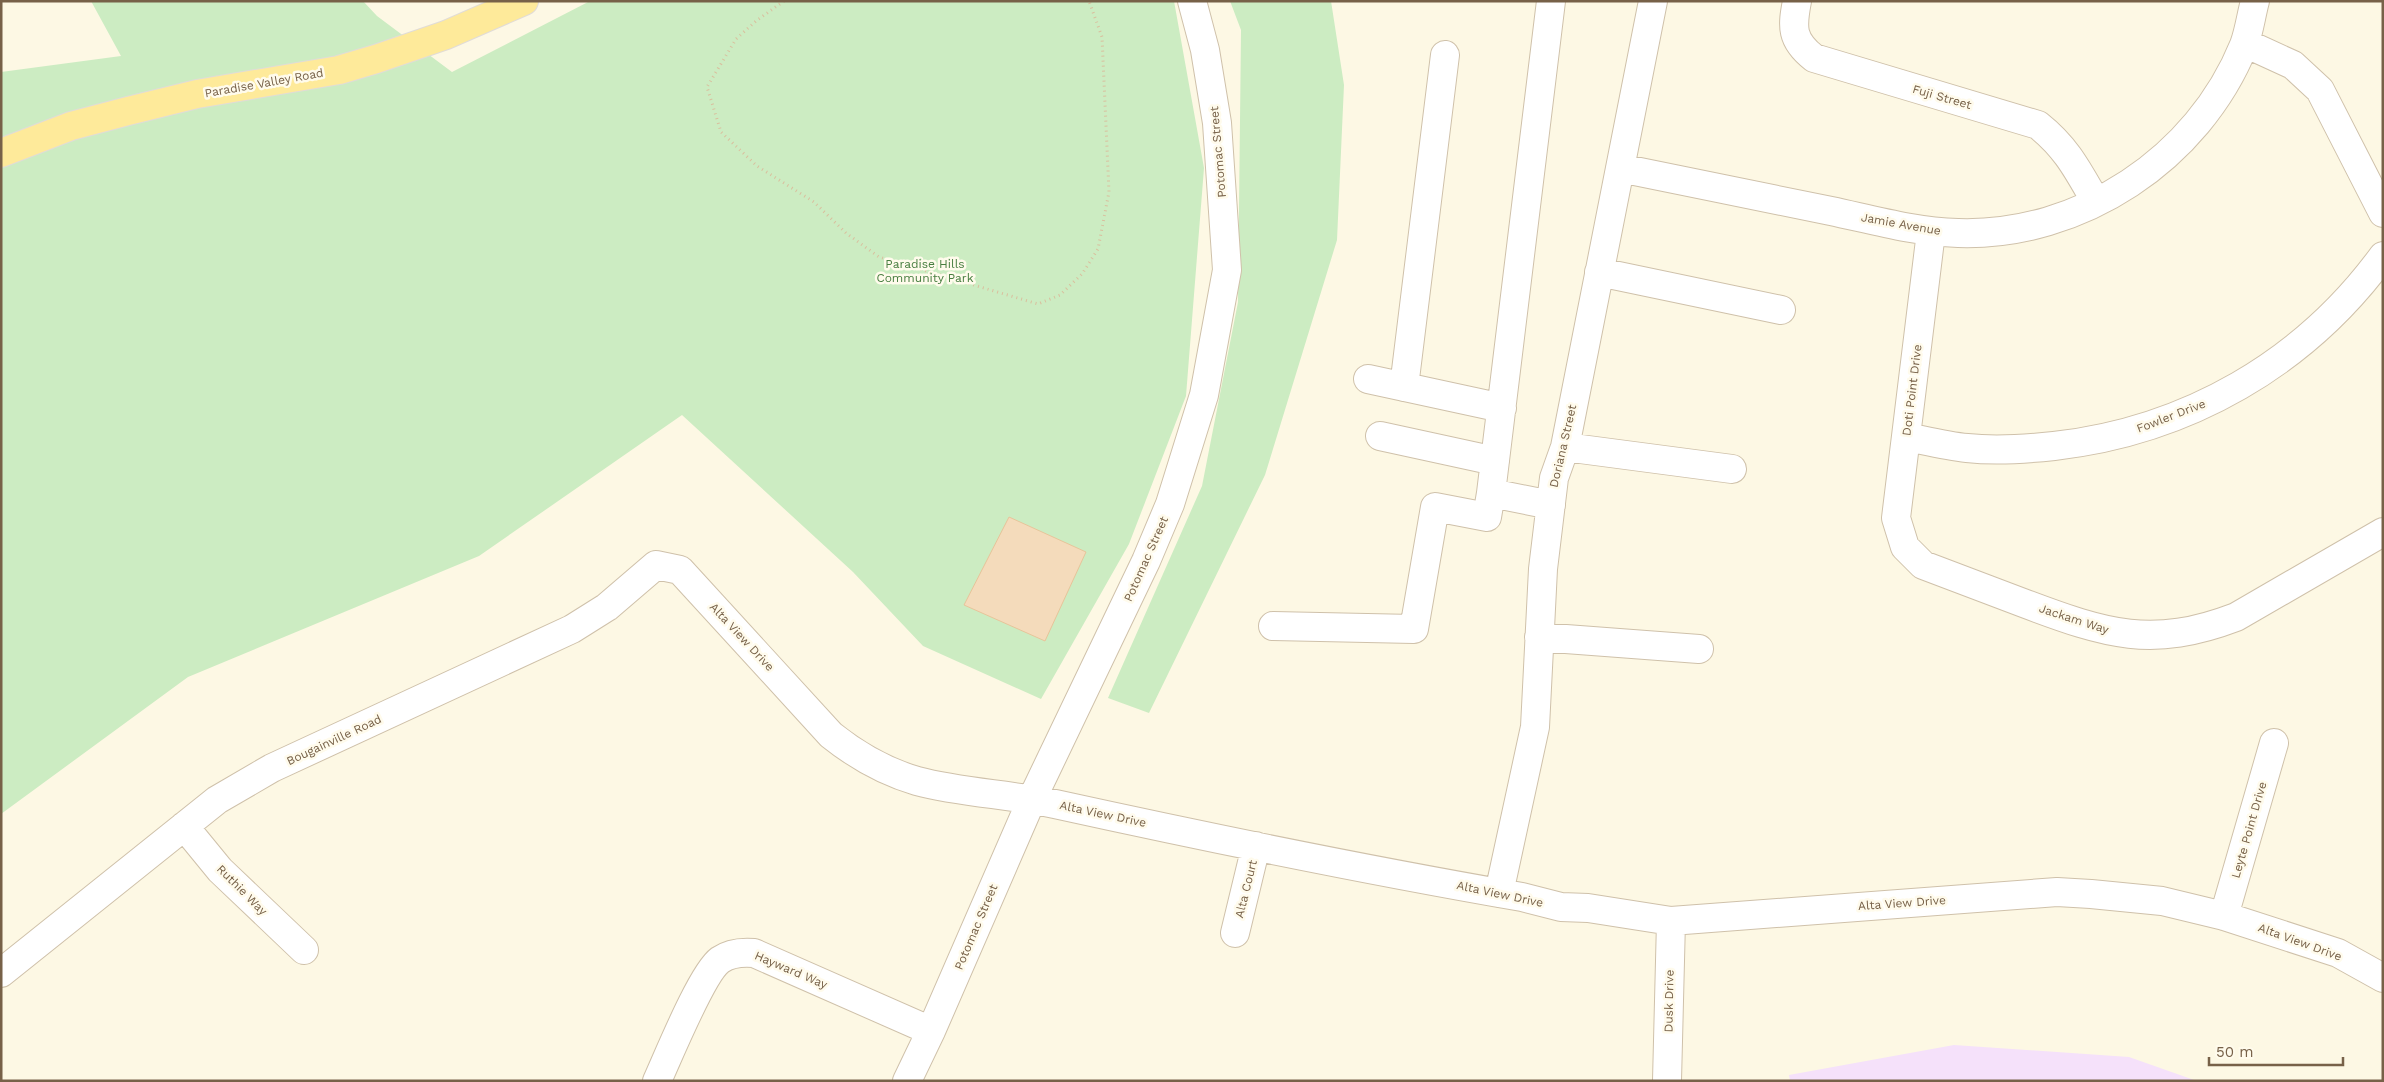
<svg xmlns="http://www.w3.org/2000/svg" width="2384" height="1082" viewBox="0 0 2384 1082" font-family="'Work Sans',sans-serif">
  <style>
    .education { fill: #f5e1fa }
    .green { fill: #ccecc2 }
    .building { fill: #f4dbbb; stroke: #e7c49a }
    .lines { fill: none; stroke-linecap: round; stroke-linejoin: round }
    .minor-casing { stroke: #cfc1aa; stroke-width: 30 }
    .major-casing { stroke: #e1dcd7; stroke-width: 30 }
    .path { stroke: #d9bf9e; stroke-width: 3; stroke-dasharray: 1 4; stroke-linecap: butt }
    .minor { stroke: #fff; stroke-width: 28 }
    .major { stroke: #feea9a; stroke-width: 28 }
    .labels { text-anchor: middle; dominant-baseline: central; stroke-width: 5; stroke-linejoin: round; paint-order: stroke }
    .street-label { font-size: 12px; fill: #776148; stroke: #fffbec }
    .park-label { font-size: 12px; fill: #487e40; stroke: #fffbec }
  </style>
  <rect width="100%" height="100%" fill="#fdf8e4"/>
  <path class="education" d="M1954 1045 2129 1057 2197 1081H1790L1789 1075Z"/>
  <path class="green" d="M91 1H363L377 16 452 72 590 1H1174L1204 168 1186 396 1129 544 1041 699 923 646 853 572 682 415 479 556 188 677 1 814V72L121 56Z
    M1230 1H1331L1344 85 1337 240 1265 475 1149 713 1108 698 1202 486 1238 302 1241 30Z"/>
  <path class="building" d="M1009 517 1086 552 1045 641 964 605Z"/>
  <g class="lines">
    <defs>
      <path id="minor" d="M1797 1C1792 27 1791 40 1814 58L2038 125C2067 148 2078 171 2096 202
        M2245 43 2293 65 2320 90 2383 213
        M1620 168C1690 182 1761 197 1831 211 1873 220 1915 232 1958 233 2080 237 2198 159 2244 45 2249 32 2251 16 2255 1
        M1931 232 1896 518 1905 547 1923 565C1958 578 1992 591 2026 604 2106 634 2152 649 2236 617L2383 532
        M1599 272 1781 310
        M1368 379 1502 408
        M1404 387 1445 55
        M1380 436 1495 461
        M1907 437C1927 441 1947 446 1967 448 1995 451 2026 449 2054 446 2187 431 2304 364 2383 256
        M1565 447 1732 469
        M1491 493 1551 1
        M1273 626 1414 629 1435 507 1487 517 1491 493 1551 505
        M1539 637 1699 649
        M184 826 220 870 304 950
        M1499 893 1535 727 1543 569 1554 478 1565 447 1653 1
        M2224 916 2274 743
        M1235 933 1256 846
        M1 973 217 800 272 768 572 629 607 607 656 565 680 570 831 735C856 755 886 772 917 781 962 793 1009 794 1055 804 1210 838 1366 870 1522 897L1561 907 1588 908 1671 921 2057 892 2091 894 2162 901 2224 916 2338 953 2383 978
        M657 1081C668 1057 702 973 720 960 730 953 742 952 754 953L931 1031
        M907 1081 931 1031 1032 799 1146 561 1170 504 1204 395 1227 270 1217 123 1205 50 1192 1
        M1667 1081 1671 921"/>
      <path id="major" d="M1 153 71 126 128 111 197 94 339 70 376 59 446 35 524 1"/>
    </defs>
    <use href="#minor" class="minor-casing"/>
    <use href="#major" class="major-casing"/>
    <path class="path" d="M784 1 756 21 736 39 707 87 721 132 757 166 814 202 846 233 879 257 1038 304 1060 295 1082 274 1098 249 1109 192 1102 37 1089 1"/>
    <use href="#minor" class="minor"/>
    <use href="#major" class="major"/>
  </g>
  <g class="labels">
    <g class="street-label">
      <text transform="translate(264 83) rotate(-10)">Paradise Valley Road</text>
      <text transform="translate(1942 97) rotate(16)">Fuji Street</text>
      <text transform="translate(1218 152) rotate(-95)">Potomac Street</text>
      <text transform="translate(1901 224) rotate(10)">Jamie Avenue</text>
      <text transform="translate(1912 390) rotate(-83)">Doti Point Drive</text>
      <text transform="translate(2171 416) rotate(-21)">Fowler Drive</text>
      <text transform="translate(1563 446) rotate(-77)">Doriana Street</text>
      <text transform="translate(1146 559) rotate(-66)">Potomac Street</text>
      <text transform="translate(2074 619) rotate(18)">Jackam Way</text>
      <text transform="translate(742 637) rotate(47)">Alta View Drive</text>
      <text transform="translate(334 740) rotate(-25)">Bougainville Road</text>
      <text transform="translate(1103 814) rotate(12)">Alta View Drive</text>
      <text transform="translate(2249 830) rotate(-74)">Leyte Point Drive</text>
      <text transform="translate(1246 889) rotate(-76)">Alta Court</text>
      <text transform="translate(242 890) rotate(45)">Ruthie Way</text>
      <text transform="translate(1500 894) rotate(12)">Alta View Drive</text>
      <text transform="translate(1902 903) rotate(-4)">Alta View Drive</text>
      <text transform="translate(976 927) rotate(-67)">Potomac Street</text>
      <text transform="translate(2300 942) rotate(20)">Alta View Drive</text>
      <text transform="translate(791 970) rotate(23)">Hayward Way</text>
      <text transform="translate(1669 1001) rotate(-89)">Dusk Drive</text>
    </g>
    <g class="park-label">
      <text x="925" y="264">Paradise Hills<tspan x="925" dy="14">Community Park</tspan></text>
    </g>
  </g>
  <rect width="2384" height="1082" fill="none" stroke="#776148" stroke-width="5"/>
  <path d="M2209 1057v8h134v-8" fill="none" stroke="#776148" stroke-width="2.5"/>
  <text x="2216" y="1057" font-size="15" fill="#776148" stroke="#fffbec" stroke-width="4" paint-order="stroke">50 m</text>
</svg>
